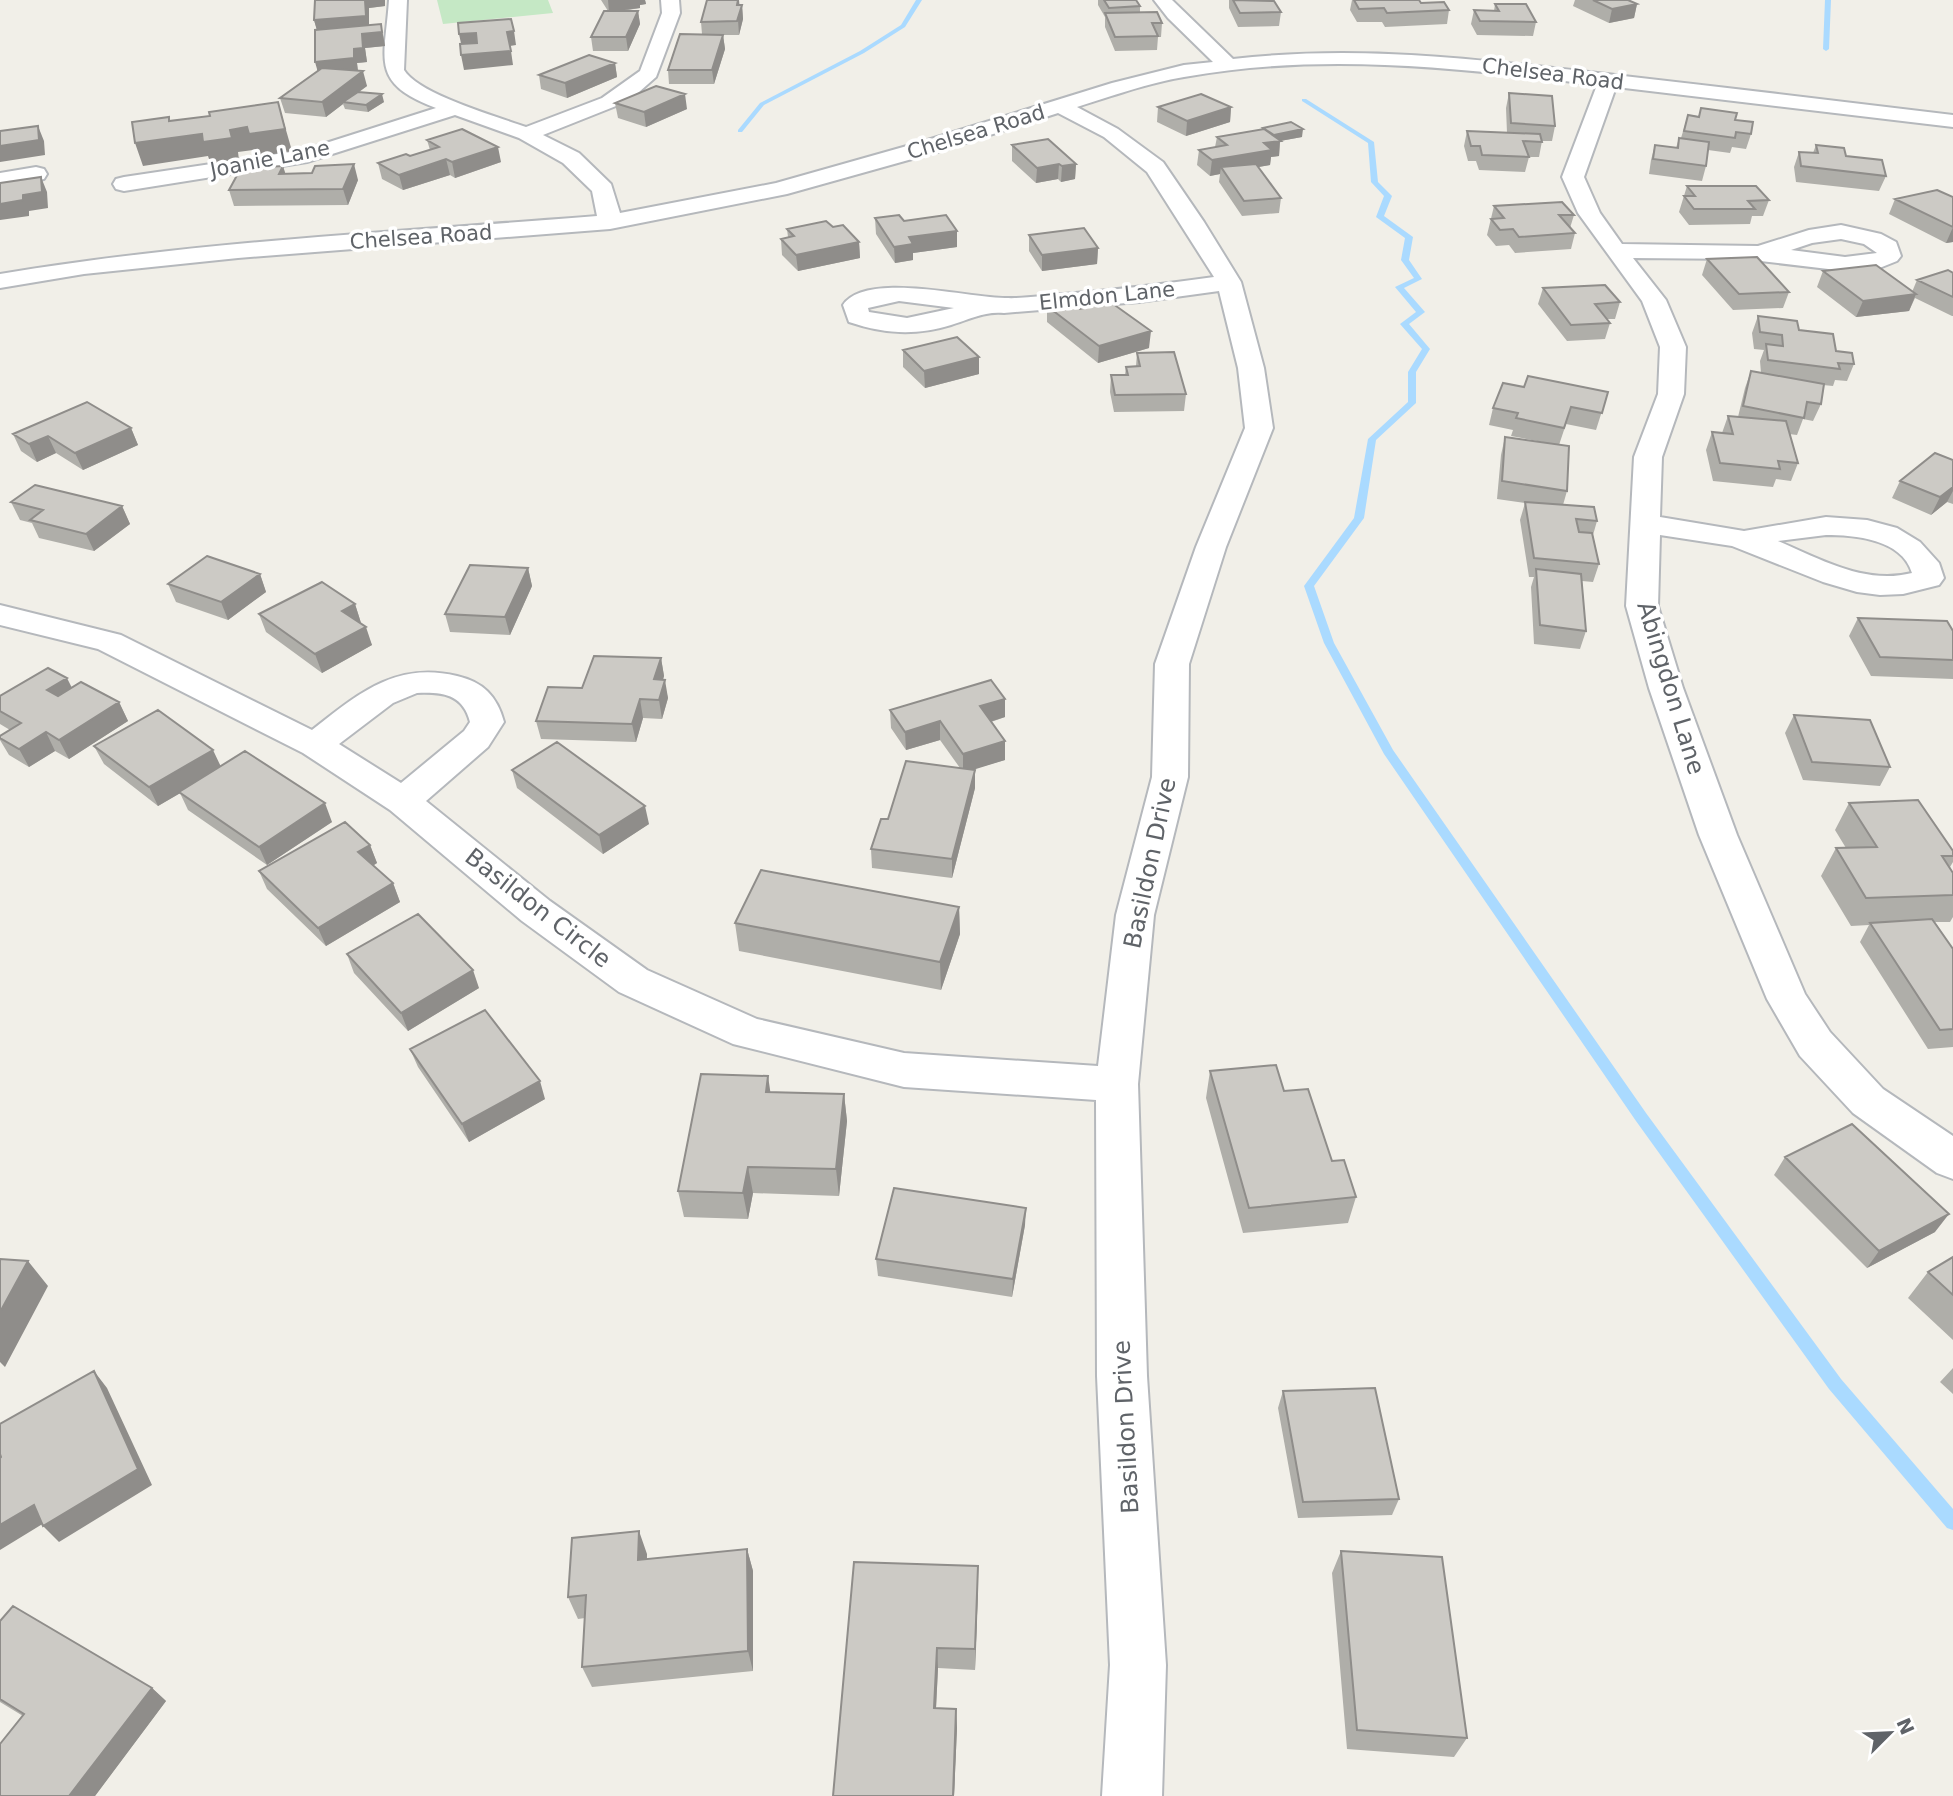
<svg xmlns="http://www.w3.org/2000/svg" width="1953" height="1796" viewBox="0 0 1953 1796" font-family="'DejaVu Sans',sans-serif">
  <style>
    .green { fill: #c5e8c5 }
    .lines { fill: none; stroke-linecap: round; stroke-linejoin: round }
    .stream { fill: #aadaff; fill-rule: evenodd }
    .minor-casing { stroke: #b5b8bc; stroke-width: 4 }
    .minor { fill: #fff; fill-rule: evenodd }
    .wall { fill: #afaea9 }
    .shaded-wall { fill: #8f8d8a }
    .building { fill: #cccac5; stroke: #8f8d8a; stroke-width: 2 }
    .labels { text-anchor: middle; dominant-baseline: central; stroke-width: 7; stroke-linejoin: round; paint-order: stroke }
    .far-street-label { font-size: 21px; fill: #5f6368; stroke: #fff }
    .street-label { font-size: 24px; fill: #5f6368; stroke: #fff }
  </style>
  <rect width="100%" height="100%" fill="#f1efe8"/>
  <path class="green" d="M437 0H548L553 13 443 24Z"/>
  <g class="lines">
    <path class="stream" d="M916 0H922L905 27 864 53 764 105 742 132H738V130L760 103 860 51 901 25Z
      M1825 0H1831L1829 49 1826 51 1823 49Z
      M1302 99H1306L1374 142 1378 182 1392 196 1384 216 1413 237 1409 260 1422 279 1404 288 1425 312 1409 324 1430 349 1416 372V403L1376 440 1364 518 1314 586 1334 643 1393 750 1646 1113 1841 1379 1953 1509V1530L1947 1528 1829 1389 1636 1121 1384 754 1324 643 1304 586 1354 518 1368 439 1408 402V372L1422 349 1400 324 1416 312 1395 287 1414 278 1401 260 1405 238 1376 217 1384 196 1371 182 1368 143 1302 101Z"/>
    <defs>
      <path id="minor" d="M389 0H407L404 70C418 94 498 117 526 127L602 98 640 71 662 13 661 0H679L680 13 656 77 639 92 616 106 543 135 579 153 611 184 620 213 776 183 921 142 1112 83 1184 65 1213 62 1168 18 1154 0H1172L1233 59C1363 44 1486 60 1615 75 1728 88 1840 101 1953 115V127L1616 87 1584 177 1600 213 1622 244 1758 246 1809 230 1841 225 1881 234 1896 242 1901 256 1897 261 1877 269 1845 271 1743 259 1633 258 1666 300 1686 347 1684 394 1662 457 1660 517 1744 531 1826 517 1867 520 1897 528 1920 542 1939 563 1944 578 1939 585 1903 594 1880 595 1857 592 1823 582 1732 546 1660 535 1658 606 1683 688 1737 835 1805 994 1830 1032 1883 1089 1953 1136V1179L1937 1173 1853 1113 1800 1056 1767 999 1699 835 1649 688 1626 606 1634 457 1658 394 1660 347 1642 301 1578 213 1562 177 1597 85C1459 68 1322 52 1184 77 1148 83 1112 96 1077 107L1118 129 1163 162 1204 222 1241 282 1264 368 1273 428 1226 547 1189 664 1188 777 1154 915 1138 1084 1147 1376 1166 1665 1162 1796H1102L1110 1665 1097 1376 1096 1100 904 1087 733 1044 619 992 522 921 390 810 303 753 98 649 0 625V605L121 635 312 730C358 694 396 661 457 676 483 682 497 696 504 722L488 747 426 801 550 901 647 970 757 1019 904 1053 1098 1066 1116 915 1152 777 1155 664 1196 547 1245 428 1238 368 1219 291 1139 302 1004 313C985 311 970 319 951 325 915 336 885 334 849 322L843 305C866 271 968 298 1005 298 1024 299 1044 295 1064 294 1114 290 1164 284 1214 277L1147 172 1104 137 1058 113 937 152 787 194 610 229 238 258 84 274 0 288V274C197 241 398 232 597 216L592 191 563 163 519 138 455 115 307 162 124 191 116 189 113 184 116 179 124 177 304 150 436 108C369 83 385 60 389 0ZM1841 239 1864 244 1877 253 1845 257 1791 250 1812 243ZM899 301 954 308 907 318 869 312 868 308ZM1826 535C1854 535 1902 539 1912 573 1865 585 1820 559 1778 541ZM417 693C442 692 463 694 470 722L464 731 401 783 339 744 393 703Z
        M36 167 44 169 47 174 44 179 0 187V173Z"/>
    </defs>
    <use href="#minor" class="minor-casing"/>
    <use href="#minor" class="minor"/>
  </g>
  <path class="wall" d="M315 0H385V6L369 8V25L381 24 385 46 365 48 367 62 357 63 358 71 367 86 359 92 384 102 368 112 345 109 343 104 326 117 285 113 280 98 317 71V30L314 20Z
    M601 0H645L646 4 640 5V8L622 11H638L640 24 628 51H593L591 37 608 11Z
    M1098 0H1136L1140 6V12L1162 23 1161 37H1158L1157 50 1115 51 1105 27V17L1098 5Z
    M1229 0H1261L1281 12 1279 26 1238 27 1229 8Z
    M1352 0H1419L1421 3 1449 10 1447 24 1385 27 1382 22H1357L1350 10Z
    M1575 0H1628L1637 4 1634 18 1609 23 1573 6Z
    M1495 4 1536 22 1533 36 1477 35 1471 24 1474 10 1494 11Z
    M740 5H742L743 19 739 35H723L725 49 714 84H669L668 70 702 34 701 22Z
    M615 63 617 77 567 98 541 89 539 75Z
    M1509 93 1555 126 1552 141H1542L1539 157H1529L1525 172 1479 170 1476 161H1468L1464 146 1467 131 1507 133 1506 108Z
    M615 103 687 109 646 127 618 118Z
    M1158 107H1231L1230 122 1186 136 1157 122Z
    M1688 115 1735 120 1751 134 1746 149 1732 147 1730 153 1708 150 1706 166 1702 181 1649 174 1651 160 1655 145 1676 148 1679 138H1681Z
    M1217 137H1302L1280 141 1279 156 1271 157 1270 165 1258 167 1281 198 1279 213 1242 216 1219 182 1220 174 1210 176 1197 165 1199 150 1215 147Z
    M427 140 501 162 455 178 450 175 403 190 382 179 378 163 410 156 430 150Z
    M1012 145 1076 164 1075 179 1061 182 1058 179 1036 183 1012 161Z
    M1816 145 1886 176 1879 191 1796 182 1794 167 1799 152 1813 153Z
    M283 166 285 174 358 180 348 205 234 206 229 190Z
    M1687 186 1769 200 1763 216H1752L1750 224 1689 225 1679 212Z
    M1953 197V242L1946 243 1889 214 1895 199Z
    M1494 206 1574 215 1570 228 1575 233 1571 249 1515 253 1509 245 1496 246 1487 235Z
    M875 218 904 221 957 247 913 253V260L895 263 876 234Z
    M833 227 859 242 860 258 798 271 782 255 781 239 788 237 787 229Z
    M1029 235 1098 248 1097 264 1042 271 1029 251Z
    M1707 259 1789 292 1783 308 1733 310 1702 275Z
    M1823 271 1912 292 1917 280 1953 273V316H1952L1915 298 1909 311 1856 317 1817 287Z
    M1543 288 1620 302 1615 319H1607L1610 323 1605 339 1567 341 1538 304Z
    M1047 306 1080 309 1149 348 1098 363 1047 322Z
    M1758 316 1799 330 1836 351 1854 364 1847 381 1835 380 1833 386 1823 385 1821 404 1813 421 1803 419 1797 435 1789 434 1798 463 1791 481 1776 479 1773 487 1713 481 1706 450 1712 432 1722 433 1728 416 1738 417 1745 388 1751 371 1761 373 1760 361 1764 350 1754 349 1752 333Z
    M903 350 979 357V374L925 388 903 367Z
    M1137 353 1186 394 1184 411 1114 412 1110 392 1111 375H1125L1126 367 1136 366Z
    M1524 387 1608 392 1596 430 1566 424 1559 445 1567 491 1563 505 1597 521 1593 535 1599 564 1593 582 1582 581 1586 631 1580 649 1534 644 1531 587 1534 577H1529L1520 520 1525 503 1497 499 1501 455 1505 437 1548 443 1511 436 1513 430 1489 425 1493 408Z
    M131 428 138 445 83 470 56 453 37 462 21 451 13 434Z
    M1953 460V504L1947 502 1931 515 1892 498 1900 481Z
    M11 502 122 506 130 524 94 551 39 538 32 523 20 520Z
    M528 568 532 586 510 635 450 632 445 614Z
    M260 574 266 592 228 620 176 602 168 584Z
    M355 604 361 623H360L372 645 322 673 266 632 259 614Z
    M1858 618 1953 631V679L1871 676 1849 636Z
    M661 658 664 676 663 680 668 698 662 719 643 718 636 742 541 739 536 721 582 688Z
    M72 688 119 702 128 721 69 759 55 751 29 767 9 755 0 740V736L10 730 0 724V696Z
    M890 710 1005 717 991 722 1005 741V760L973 769 975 770V788L952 878 872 868 871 849 960 768 940 740 906 750 891 728Z
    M1794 715 1890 767 1880 786 1803 780 1785 733Z
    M94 746 220 766 332 822 267 865 188 810 180 793 158 806 104 764Z
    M512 770 649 824 603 854 517 788Z
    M1849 803 1953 851V862L1950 867 1953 873V917L1950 922H1935L1953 949V1047L1928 1049 1860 942 1869 925 1851 926 1821 876 1836 848H1846L1835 830Z
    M370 845 377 863 373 866 393 883 400 902 326 946 267 889 259 871Z
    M959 907 960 934 941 990 739 951 735 923Z
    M347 954 479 988 408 1031 354 973Z
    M410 1049 545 1099 469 1142 418 1067Z
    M1210 1071 1284 1091 1356 1197 1348 1223 1243 1233 1206 1098Z
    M770 1092 844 1094 847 1121 839 1196 753 1193 748 1219 684 1217 678 1191Z
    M1785 1157 1935 1232 1867 1268 1774 1175Z
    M1025 1225 1012 1297 878 1276 876 1259Z
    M1953 1257V1340L1908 1298 1928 1272Z
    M1953 1368V1394L1940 1382Z
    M1283 1391 1399 1499 1392 1515 1298 1518 1278 1408Z
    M747 1549 753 1571V1671L592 1687 582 1667 585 1618 578 1619 568 1597 647 1554V1559Z
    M1341 1551 1467 1738 1454 1757 1347 1749 1332 1573Z
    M978 1588 975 1670 938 1668 936 1708 956 1709 957 1728 954 1796H833Z
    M0 1621 152 1688 166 1701 95 1796H0L23 1716 0 1702Z"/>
  <path class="shaded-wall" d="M365 0H385V6L369 8V30L318 34 314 20Z
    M608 0H645L646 4 640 5V8L609 12Z
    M738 0H739L740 11 742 5 743 19 739 35 737 5Z
    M1637 4 1634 18 1609 23 1612 9Z
    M638 11 640 24 628 51 626 37Z
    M381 24 385 46 365 48 367 62 357 63 358 72 319 76 315 62 362 34Z
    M514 31 516 45 510 46 507 32Z
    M476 33 479 47 462 48 459 34Z
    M723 35 725 49 714 84 712 70Z
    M511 51 513 65 464 70 461 55Z
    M615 63 617 77 567 98 565 83Z
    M363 71 367 86 345 102H343V104L326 117 322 102Z
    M382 94 384 102 368 112 366 105Z
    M685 94 687 109 646 127 644 112Z
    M278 102 292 151 256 157 253 150 238 152 239 160 211 165 208 156 143 166 135 143 169 121V117L176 137 247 127Z
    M1231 107 1230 122 1186 136 1187 121Z
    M38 126 44 141 45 155 0 162V146Z
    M1303 129 1302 137 1280 141 1279 156 1271 157 1270 165 1225 173 1221 167 1220 174 1210 176 1212 160 1264 143 1274 135Z
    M498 147 501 162 455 178 452 162Z
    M446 159 450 175 403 190 399 175Z
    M354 164 358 180 348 205 343 189Z
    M1059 164 1058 179 1036 183 1037 168Z
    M1076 164 1075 179 1061 182 1062 166Z
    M283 166 288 182 279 174Z
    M41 177 47 192 48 208 29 211V216L0 220V204L23 195Z
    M1953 227V242L1946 243Z
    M957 231V247L913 253V260L895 263 894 247 909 237Z
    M859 242 860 258 798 271 796 255Z
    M1098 248 1097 264 1042 271V255Z
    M1916 294 1909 311 1856 317 1863 301Z
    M1151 331 1149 348 1098 363 1099 346Z
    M979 357V374L925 388 924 371Z
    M131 428 138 445 83 470 75 453Z
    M48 436 56 453 37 462 29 444Z
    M1953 487V491L1947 502 1931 515 1940 497Z
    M122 506 130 524 94 551 86 534Z
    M528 568 532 586 510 635 505 617Z
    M260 574 266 592 228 620 221 602Z
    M355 604 361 623 348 629 342 611Z
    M366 627 372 645 322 673 315 654Z
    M661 658 664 676 657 698 654 679Z
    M67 678 76 696 56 708 47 690Z
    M665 680 668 698 662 719 659 700Z
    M640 699 643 718 636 742 632 724Z
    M1005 699V717L980 725V706Z
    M119 702 128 721 69 759 59 740Z
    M940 721V740L906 750 905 732Z
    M46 732 55 751 29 767 19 749Z
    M1005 741V760L963 773V754Z
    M213 750 222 769 158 806 149 787Z
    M975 770V788L952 878V859Z
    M325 803 332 822 267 865 259 847Z
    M645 806 649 824 603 854 599 835Z
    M370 845 377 863 365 870 358 852Z
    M393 883 400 902 326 946 318 928Z
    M959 907 960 934 941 990 940 962Z
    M473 970 479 988 408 1031 401 1013Z
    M768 1076 772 1103 766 1092Z
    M540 1081 545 1099 469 1142 462 1124Z
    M844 1094 847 1121 839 1196 836 1169Z
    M748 1167 753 1193 748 1219 743 1193Z
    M1026 1208 1025 1225 1012 1297 1013 1279Z
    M1949 1214 1935 1232 1867 1268 1879 1251Z
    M28 1261 48 1286 5 1367 0 1362V1312Z
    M94 1371 107 1388 152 1485 59 1542 43 1526Z
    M34 1505 49 1520 0 1550V1525Z
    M639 1531 647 1554 646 1582 638 1560Z
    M747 1549 753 1571V1671L748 1651Z
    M978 1566V1588L975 1670V1649Z
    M937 1648 938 1668 935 1728 934 1708Z
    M152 1688 166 1701 95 1796H69Z
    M956 1709 957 1728 954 1796H953Z"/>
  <path class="building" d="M315 0H365L366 16 314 20Z
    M707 0H738L737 5H742L737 21 701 22Z
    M1104 0H1136L1140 6 1109 8Z
    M1233 0 1274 1 1281 12 1240 13Z
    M1354 0H1419L1421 3 1444 2 1449 10 1387 13 1384 8 1359 9Z
    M1593 0H1628L1637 4 1612 9Z
    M1495 4H1526L1536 22 1480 21 1474 10 1499 11Z
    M604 11H638L626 37H591Z
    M1157 12 1162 23H1152L1158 36 1115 37 1105 13Z
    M511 19 514 31 507 32 511 51 461 55 460 44 477 43 476 33 459 34 458 23Z
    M381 24 382 32 362 34 363 48 354 49V58L315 62V30Z
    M680 34 723 35 712 70H668Z
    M589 55 615 63 565 83 539 75Z
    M322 68 363 71 322 102 280 98Z
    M656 86 685 94 644 112 615 103Z
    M358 92 382 94 366 105 343 102Z
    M1509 93 1552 96 1555 126 1511 123Z
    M1201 94 1231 107 1187 121 1158 107Z
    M278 102 285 129 249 134 247 127 230 130 232 138 203 142 202 134 135 143 132 122 169 117V121L210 116 209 112Z
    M1701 108 1737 113 1735 120 1753 122 1751 134 1736 132 1735 138 1684 131 1688 115 1699 117Z
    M1291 122 1303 129 1274 135 1263 128Z
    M38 126 39 140 0 146V131Z
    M462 129 498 147 452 162 446 159 399 175 378 163 406 154 410 156 439 147 427 140Z
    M1264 129 1281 141 1264 143 1272 150 1212 160 1199 150 1227 145 1217 137Z
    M1467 131 1540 134 1542 142 1523 141 1529 157 1482 155 1480 146H1471Z
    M1679 138 1709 142 1706 166 1653 159 1655 145 1678 148Z
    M1048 139 1076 164 1062 166 1059 164 1037 168 1012 145Z
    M1816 145 1844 148 1846 156 1882 160 1886 176 1801 166 1799 152 1818 153Z
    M354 164 343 189 229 190 241 168 283 166 279 174 312 173 315 166Z
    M1256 164 1281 198 1244 201 1221 167Z
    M41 177 42 192 23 195V200L0 204V183Z
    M1687 186H1756L1769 200 1748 201 1755 209H1694L1684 196H1695Z
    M1937 190 1953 197V227L1895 199Z
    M1562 202 1574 215H1559L1575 233 1519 237 1513 229 1500 230 1491 219 1504 218 1494 206Z
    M899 215 904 221 946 215 957 231 909 237 913 244 894 247 875 218Z
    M826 221 833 227 843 225 859 242 796 255 781 239 794 236 787 229Z
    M1084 228 1098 248 1042 255 1029 235Z
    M1757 257 1789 292 1739 294 1707 259Z
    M1876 265 1916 294 1863 301 1823 271Z
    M1948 270 1953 273V297L1917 280Z
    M1605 285 1620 302 1595 304 1610 323 1571 325 1543 288Z
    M1068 300 1080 309 1109 301 1151 331 1099 346 1047 306Z
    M1758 316 1797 321 1799 330 1833 334 1836 351 1852 353 1854 364 1838 363 1840 369 1768 360 1766 344 1783 346 1782 335 1760 332Z
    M957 337 979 357 924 371 903 350Z
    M1174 352 1186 394 1115 395 1111 375H1128L1126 367 1140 366 1137 353Z
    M1751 371 1824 384 1821 404 1807 402 1804 418 1743 406Z
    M1528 376 1608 392 1602 413 1571 407 1564 428 1516 418 1518 413 1493 408 1503 383 1524 387Z
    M87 402 131 428 75 453 48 436 29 444 13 434Z
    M1728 416 1786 421 1798 463 1778 461 1780 469 1720 463 1712 432 1733 434Z
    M1505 437 1569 446 1567 491 1502 481Z
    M1935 453 1953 460V487L1940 497 1900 481Z
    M35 485 122 506 86 534 30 520 43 510 11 502Z
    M1525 502 1594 507 1597 521 1576 519 1579 532 1592 533 1599 564 1534 558Z
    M207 556 260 574 221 602 168 584Z
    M470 565 528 568 505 617 445 614Z
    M1536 569 1581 574 1586 631 1540 625Z
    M322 582 355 604 342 611 366 627 315 654 259 614Z
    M1858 618 1947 621 1953 631V660L1880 657Z
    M594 656 661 658 654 679 665 680 659 700 640 699 632 724 536 721 548 687 582 688Z
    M48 668 67 678 47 690 58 696 81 682 119 702 59 740 46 732 19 749 0 738V736L21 723 0 711V696Z
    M991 680 1005 699 980 706 1005 741 963 754 940 721 905 732 890 710Z
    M158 710 213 750 149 787 94 746Z
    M1794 715 1870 720 1890 767 1812 762Z
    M557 742 645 806 599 835 512 770Z
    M245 751 325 803 259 847 179 792Z
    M906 761 975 770 952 859 871 849 881 819H888Z
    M1918 800 1953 851V856H1942L1953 873V895L1866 898 1836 848 1877 847 1849 803Z
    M345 822 370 845 358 852 393 883 318 928 259 871Z
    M761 870 959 907 940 962 735 923Z
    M418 914 473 970 401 1013 347 954Z
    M1932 919 1953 949V1029L1940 1030 1870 923Z
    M485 1010 540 1081 462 1124 410 1049Z
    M1276 1065 1284 1091 1308 1089 1332 1161 1344 1160 1356 1197 1249 1208 1210 1071Z
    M701 1074 768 1076 766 1092 844 1094 836 1169 748 1167 743 1193 678 1191Z
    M1852 1124 1949 1214 1879 1251 1785 1157Z
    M894 1188 1026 1208 1013 1279 876 1259Z
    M1953 1257V1295L1928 1272Z
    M0 1259 28 1261 0 1312Z
    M94 1371 138 1469 43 1526 34 1505 0 1525V1458L1 1457 0 1454V1424Z
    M1375 1388 1399 1499 1303 1502 1283 1391Z
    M639 1531 638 1560 747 1549 748 1651 582 1667 586 1595 568 1597 572 1538Z
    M1341 1551 1442 1557 1467 1738 1357 1730Z
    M854 1562 978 1566 975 1649 937 1648 934 1708 956 1709 953 1796H833Z
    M13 1606 152 1688 69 1796H0V1744L24 1714 0 1699V1621Z"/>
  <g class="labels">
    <g class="far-street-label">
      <text transform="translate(1553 74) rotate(7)">Chelsea Road</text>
      <text transform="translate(976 132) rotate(-17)">Chelsea Road</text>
      <text transform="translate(270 159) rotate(-11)">Joanie Lane</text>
      <text transform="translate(421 237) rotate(-4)">Chelsea Road</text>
      <text transform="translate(1107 296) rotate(-6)">Elmdon Lane</text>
    </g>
    <g class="street-label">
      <text transform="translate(1671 688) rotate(73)">Abingdon Lane</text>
      <text transform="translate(1150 863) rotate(-78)">Basildon Drive</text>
      <text transform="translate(538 908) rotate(38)">Basildon Circle</text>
      <text transform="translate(1126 1427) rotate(-93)">Basildon Drive</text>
    </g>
  </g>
  <g transform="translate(1890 1733) rotate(66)" stroke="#ffffff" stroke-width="5" paint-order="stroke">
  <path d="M0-5L12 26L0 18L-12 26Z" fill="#5f6368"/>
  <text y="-10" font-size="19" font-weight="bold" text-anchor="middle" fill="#5f6368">N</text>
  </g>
</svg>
